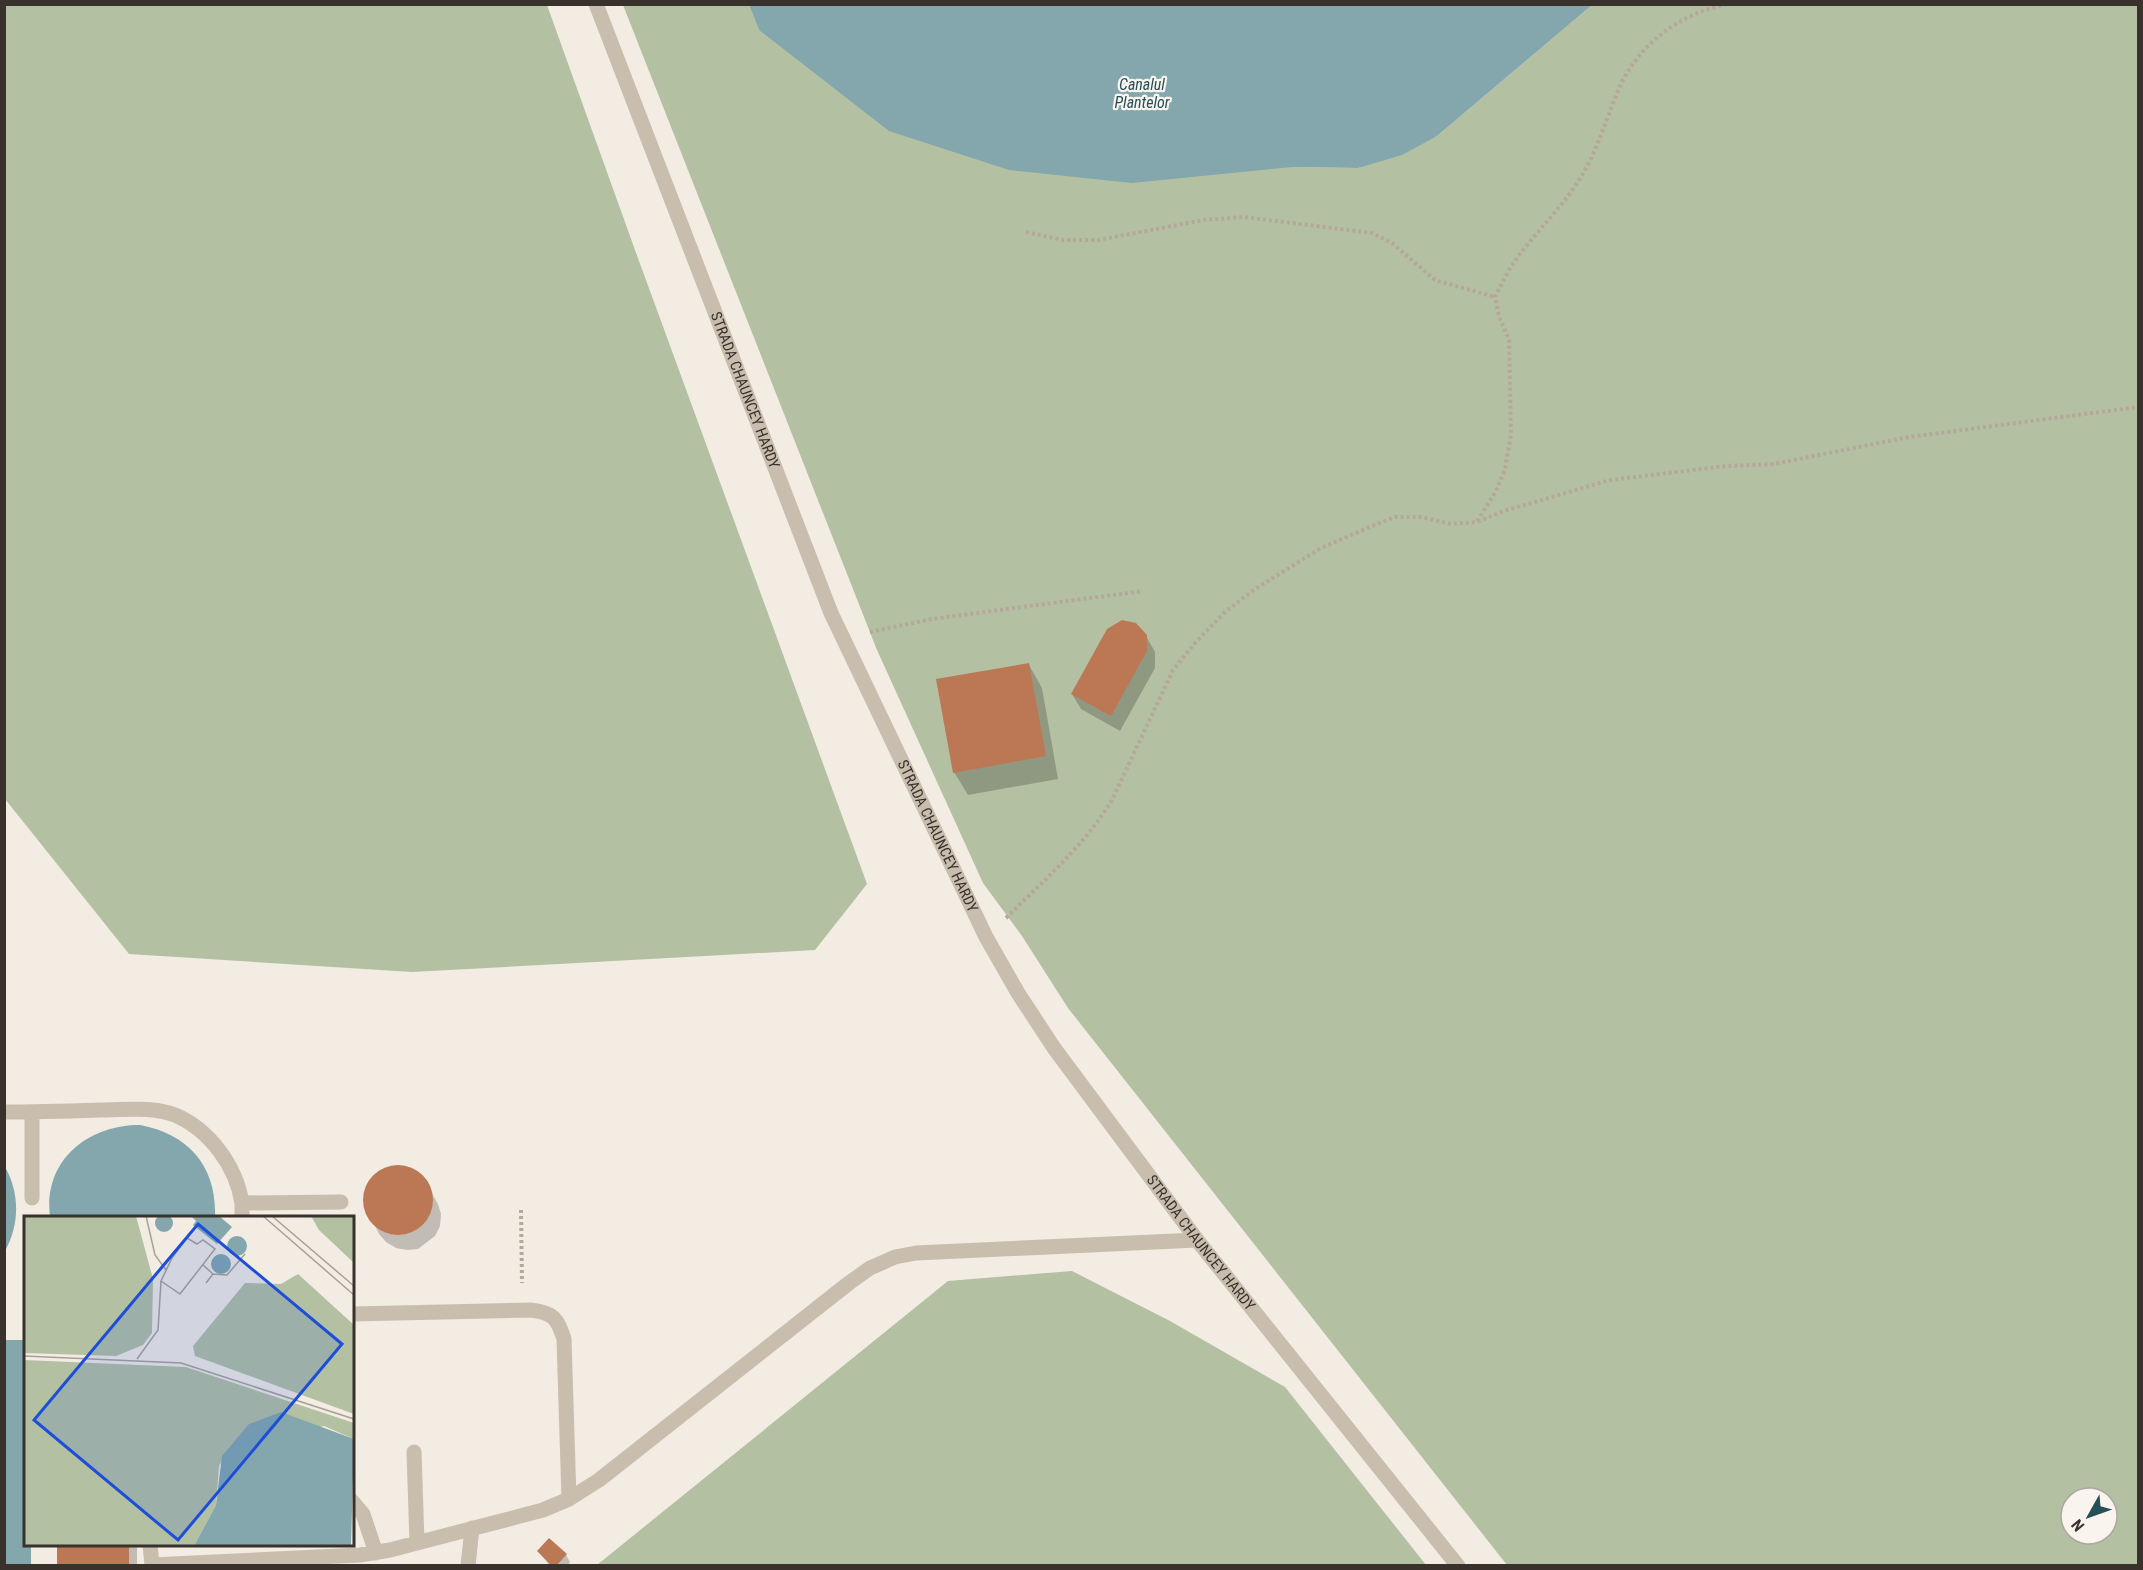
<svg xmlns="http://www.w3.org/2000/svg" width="2143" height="1570" viewBox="0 0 2143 1570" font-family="'Roboto Condensed',sans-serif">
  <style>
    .green { fill: #b3c0a2; fill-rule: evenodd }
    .water { fill: #83a7ad }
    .shadow { fill: #0003 }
    .building { fill: #bc7855 }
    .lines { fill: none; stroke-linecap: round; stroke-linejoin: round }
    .path { stroke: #b5a898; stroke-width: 4; stroke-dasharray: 3 3; stroke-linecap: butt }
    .lane { stroke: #c9bdae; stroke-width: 15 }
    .street { stroke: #c9bdae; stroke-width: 15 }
    .labels { text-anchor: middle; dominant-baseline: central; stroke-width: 4.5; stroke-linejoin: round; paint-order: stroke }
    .street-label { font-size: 15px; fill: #39312c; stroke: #f9f5ee }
    .water-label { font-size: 16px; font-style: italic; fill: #244f57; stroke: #f9f5ee }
    .inset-road { fill: none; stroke: #a8a199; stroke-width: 1.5 }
    .view { fill: #1d4ed8; fill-opacity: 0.15; stroke: #1d4ed8; stroke-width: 3 }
    .inset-edge { fill: none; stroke: #39312c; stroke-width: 3 }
  </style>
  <rect width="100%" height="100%" fill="#f2ece2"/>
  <path class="green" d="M4 5H547L635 250 867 884 815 950 412 972 129 954 5 799Z
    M623 5H749L759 30 1292 167 1358 168 1437 136 1592 5H2138V1565H1507L1068 1008 1022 936 983 883 877 650ZM2071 1498H2107V1534H2071Z
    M1072 1271 1170 1321 1285 1387 1426 1565H597L948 1281Z"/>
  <path class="water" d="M749 5V4L1592 5 1437 136 1402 155 1358 168 1292 167 1132 183 1009 170 889 131 759 30Z
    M140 1125C189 1134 217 1167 215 1217H50C43 1161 87 1125 140 1125Z
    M4 1165C20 1192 20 1224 5 1251Z
    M5 1340H25L26 1544 31 1545V1565H5Z"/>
  <path class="shadow" d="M1146 636 1155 652V668L1120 731 1081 709 1072 694Z
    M1029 665 1042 688 1058 779 968 795 954 772Z
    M393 1167H404L415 1171 423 1178 438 1204 441 1214 440 1226 435 1236 418 1249 407 1250 396 1248 386 1242 379 1234 366 1207 365 1196 368 1185 374 1177 383 1170Z
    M59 1544H137V1566H58Z
    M212 1544H233L226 1546Z
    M539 1552 566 1555 570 1562 567 1566H550Z"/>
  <path class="building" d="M1122 620 1136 623 1147 635V651L1111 716 1071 694 1107 629Z
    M1029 663 1046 756 953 773 936 679Z
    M363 1200a35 35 0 1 1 70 0a35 35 0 1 1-70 0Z
    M549 1538 567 1554 556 1566H552L537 1551Z
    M57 1544H129V1566H57Z"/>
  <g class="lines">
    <path class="path" d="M1026 232 1063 240H1098L1204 220 1244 217 1372 233 1392 243 1435 280 1495 297
      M1477 521 1496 491 1505 469 1511 434 1509 340 1499 316 1495 297C1501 285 1507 272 1515 261 1533 235 1557 213 1575 186 1597 155 1605 120 1620 86 1640 43 1682 12 1729 4
      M870 632 932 619 1143 591
      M1006 918C1044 880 1084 846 1112 800L1173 670 1195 643 1225 612 1255 589 1321 548 1372 526 1395 517H1421L1451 524 1477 522 1504 511 1610 480 1726 466 1774 464 1909 437 2138 407
      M521 1210 522 1283"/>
    <path class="lane" d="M4 1112C37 1112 69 1111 101 1110 125 1110 152 1106 175 1115 210 1130 236 1166 242 1203
      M32 1112V1198
      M242 1218V1203L341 1202
      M352 1314 531 1310C554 1313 557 1318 564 1339L569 1499
      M414 1452 417 1542
      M352 1501 363 1514 376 1553
      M150 1544 152 1565 360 1555 390 1550 543 1510 569 1499 599 1480 849 1283 870 1268 895 1257 916 1253 1197 1240
      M468 1566 472 1528"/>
    <path class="street" id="s1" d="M596 4 831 613 986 937 1018 993 1054 1048 1197 1240 1458 1566"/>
  </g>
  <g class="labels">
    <g class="street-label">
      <text stroke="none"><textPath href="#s1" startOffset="414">STRADA CHAUNCEY HARDY</textPath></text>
      <text stroke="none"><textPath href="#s1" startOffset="900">STRADA CHAUNCEY HARDY</textPath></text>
      <text stroke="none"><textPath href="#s1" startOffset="1386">STRADA CHAUNCEY HARDY</textPath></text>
    </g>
    <g class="water-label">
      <text x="1142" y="84">Canalul<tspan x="1142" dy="18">Plantelor</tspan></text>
    </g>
  </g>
  <g transform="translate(24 1216)">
    <rect width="330" height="330" fill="#f2ece2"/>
    <path d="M0 0H112L129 63 128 117 119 129 92 140 0 137ZM287 0H330V47L295 14ZM274 58 330 109V198L171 140 169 130 221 67 257 68ZM0 144 162 151 330 207V223L300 210 204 234 195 250 192 289 170 330H0Z" fill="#b3c0a2"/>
    <path d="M131 7a9 9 0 1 1 18 0a9 9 0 1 1-18 0ZM195 0 208 11 193 28 169 9 172 5 168 1ZM203 30a10 10 0 1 1 20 0a10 10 0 1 1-20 0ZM187 48a10 10 0 1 1 20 0a10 10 0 1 1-20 0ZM257 196 330 223 327 330H170L192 289 198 240 225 208Z" fill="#83a7ad"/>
    <path class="inset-road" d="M122 0 131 39 142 54M239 0 330 79M248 0 330 70M179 49 189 58 182 67M189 58 203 59 221 38M0 140 157 147 330 203M113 143 134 114 137 65 148 42 163 22 173 28 179 24 191 33 156 78 137 65"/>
    <path class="view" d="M174 8 318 128 154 324 10 204Z"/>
    <rect width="330" height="330" class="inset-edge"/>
  </g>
  <rect width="2143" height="1570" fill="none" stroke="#39312c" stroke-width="12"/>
  <g transform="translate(2089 1516) rotate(230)"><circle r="28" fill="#f9f5ee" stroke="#aca7a0" stroke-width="1.5"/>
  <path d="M0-4.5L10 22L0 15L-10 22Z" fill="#244f57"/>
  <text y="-9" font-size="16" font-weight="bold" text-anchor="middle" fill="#39312c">N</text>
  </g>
</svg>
